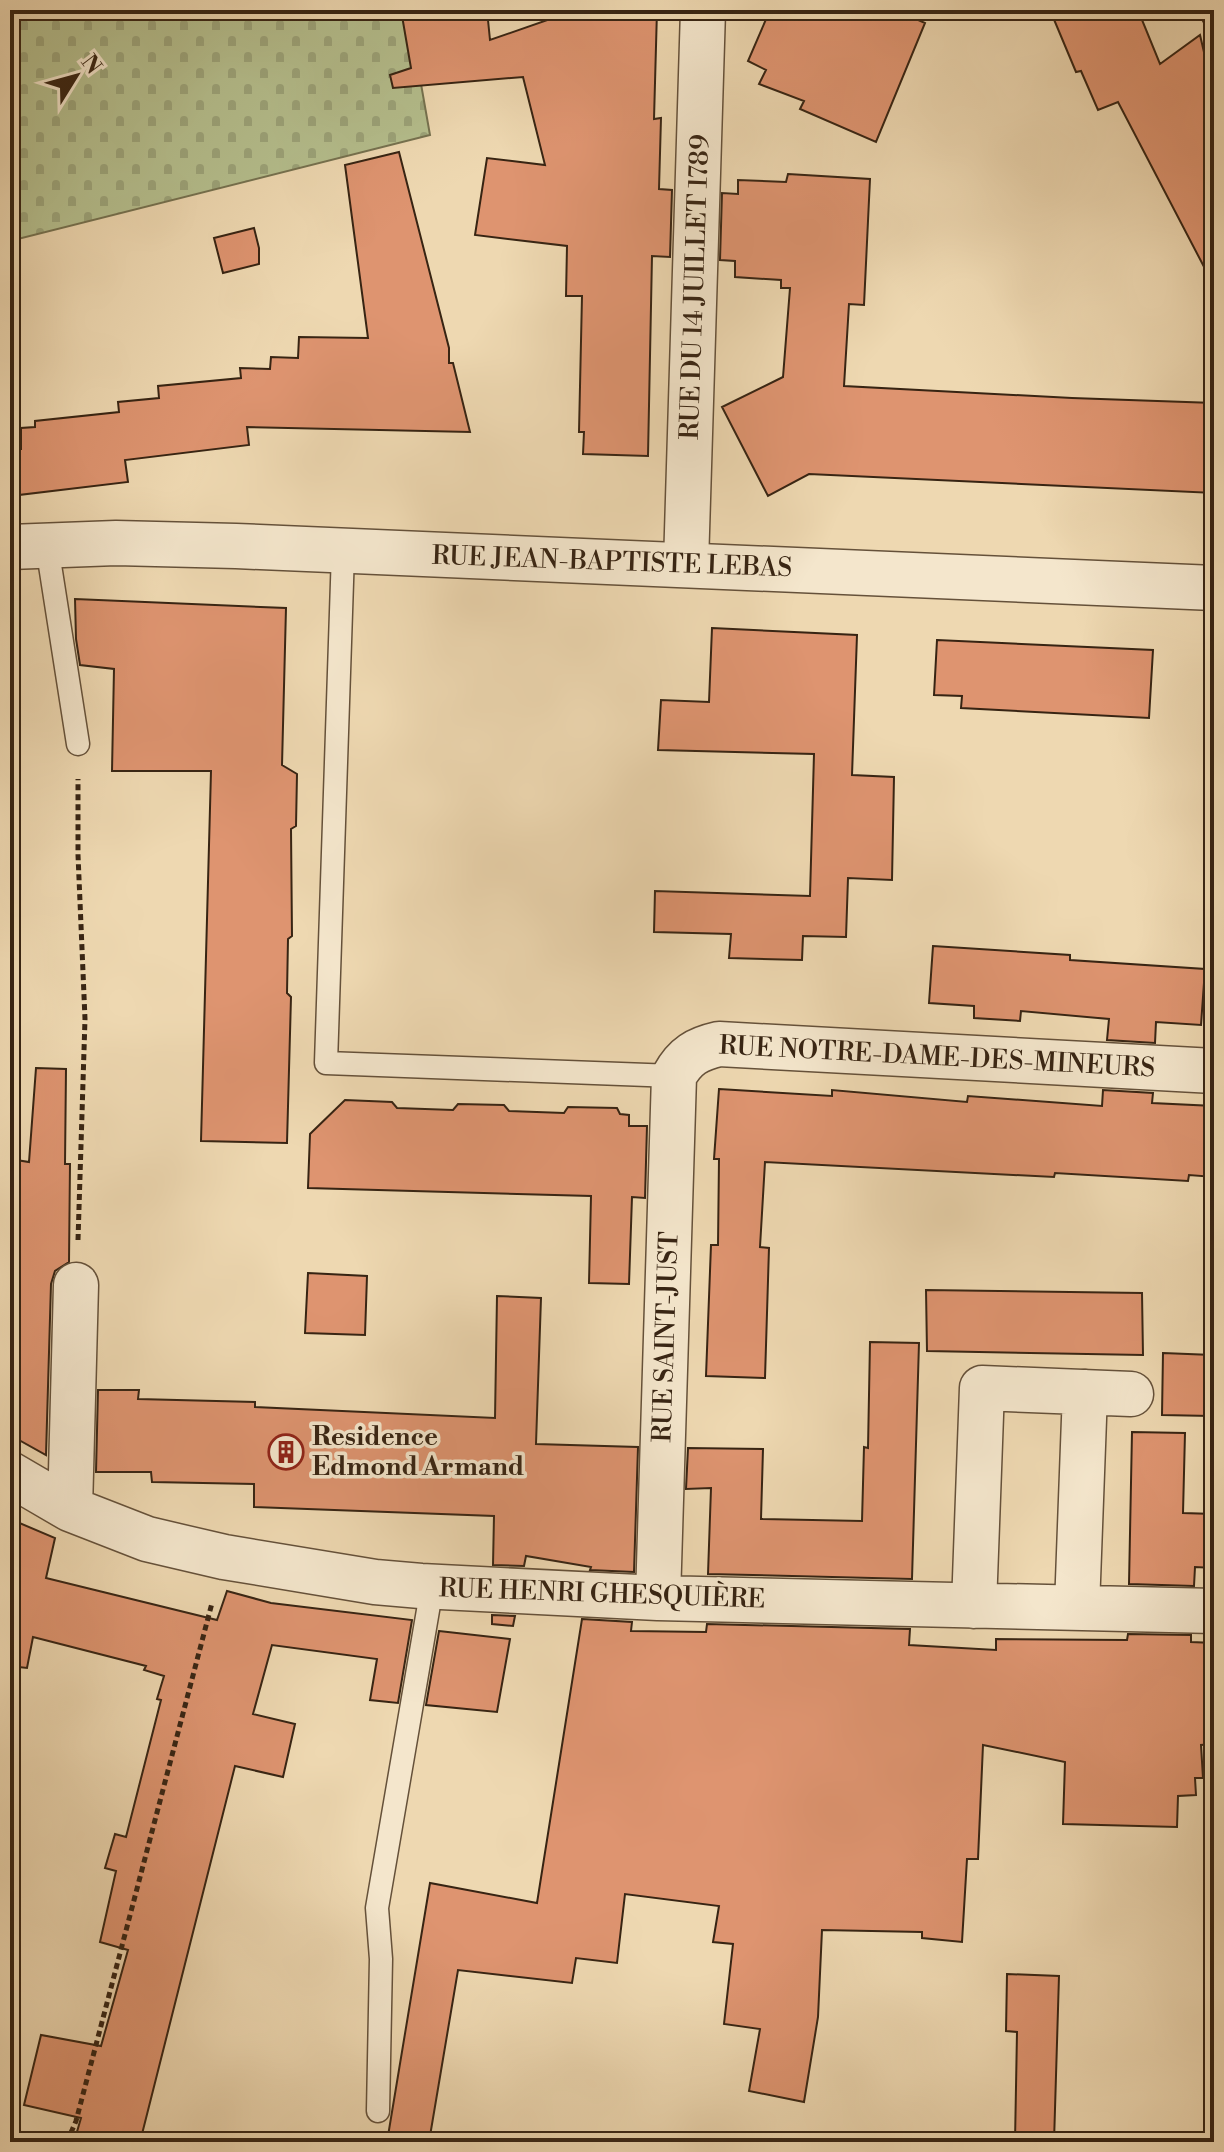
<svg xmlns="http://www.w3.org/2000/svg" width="1224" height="2152" viewBox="0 0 1224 2152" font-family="'Libre Bodoni',serif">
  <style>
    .cemetery { fill: url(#cemetery-stones); stroke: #767250; stroke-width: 2 }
    .building { fill: #de9470; stroke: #372413; stroke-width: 2 }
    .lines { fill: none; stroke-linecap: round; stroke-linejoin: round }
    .service-casing { stroke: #65513a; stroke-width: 25 }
    .minor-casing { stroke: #65513a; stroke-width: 47 }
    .tertiary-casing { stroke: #65513a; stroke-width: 47 }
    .path { stroke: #372413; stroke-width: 5; stroke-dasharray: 6 4; stroke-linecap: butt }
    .service { stroke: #f4e6cc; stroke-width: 22 }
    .minor { stroke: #f4e6cc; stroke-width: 44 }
    .tertiary { stroke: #f4e6cc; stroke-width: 44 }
    .labels { text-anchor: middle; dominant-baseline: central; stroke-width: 7; stroke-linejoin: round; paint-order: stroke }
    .street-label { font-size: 26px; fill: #372413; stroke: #f4e6cc }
    .poi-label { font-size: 26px; font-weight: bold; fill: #372413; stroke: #f4e6cc; text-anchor: start }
  </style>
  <defs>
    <pattern id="cemetery-stones" width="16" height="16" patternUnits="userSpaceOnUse" patternTransform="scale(2)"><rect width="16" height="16" fill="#b5bf8e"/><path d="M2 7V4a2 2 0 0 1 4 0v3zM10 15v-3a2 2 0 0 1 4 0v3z" fill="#9ca47a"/></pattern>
  </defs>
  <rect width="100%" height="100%" fill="#eed8b1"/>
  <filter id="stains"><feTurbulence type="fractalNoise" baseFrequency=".0025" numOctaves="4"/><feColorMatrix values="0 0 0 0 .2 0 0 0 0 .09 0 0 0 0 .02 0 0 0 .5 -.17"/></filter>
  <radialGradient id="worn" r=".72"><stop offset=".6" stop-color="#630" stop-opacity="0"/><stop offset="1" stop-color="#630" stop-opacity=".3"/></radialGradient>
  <path class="cemetery" d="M10 10H408L430 135 10 241Z"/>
  <path class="building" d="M401 10H487L490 40 576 10H657L654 119 661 118 659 189 672 190 670 257 652 256 648 456 583 454 584 432H579L582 296H566L567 246 475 235 487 158 545 165 523 77 393 88 390 75 411 68Z
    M770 10H896L925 23 876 142 800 109 804 101 759 84 766 70 748 61Z
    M1050 10H1138L1160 64 1200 35 1214 95V286L1118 102 1098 110 1081 71 1076 72Z
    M399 152 449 348V363H453L470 432 247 427 249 445 125 460 128 482 10 496V449H21V428L35 427V421L119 412 118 402 159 398 158 386 241 378 240 368 270 369 271 357 298 358 299 337 368 338 345 165Z
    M788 174 870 179 864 305 849 304 844 386 1072 398 1214 403V493L809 474 768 496 722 407 783 377 790 288H781V280L735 277V261L720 260 722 193 738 194V180L786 182Z
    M254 228 259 248V264L223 273 214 238Z
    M75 599 286 608 282 765 297 774 296 826 291 829 292 936 288 939 287 993 291 997 287 1143 201 1141 211 771H112L114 669 80 665 76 639Z
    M712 628 857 635 852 775 894 777 892 880 848 878 846 937 803 936 802 960 729 958 731 934 654 932 655 891 810 896 814 754 658 750 661 700 709 702Z
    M937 640 1153 650 1149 718 961 708 962 696 934 695Z
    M933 946 1070 955V960L1205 969 1201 1025 1156 1022 1155 1043 1107 1040 1109 1019 1021 1011 1020 1021 974 1018V1006L929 1003Z
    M36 1068 66 1069 65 1164H70L69 1262 55 1271 51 1284 46 1455 10 1435V1159L29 1162Z
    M719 1089 832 1096V1090L967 1102 968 1096 1102 1106 1103 1090 1153 1093 1152 1103 1214 1106V1177L1189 1175 1188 1181 1055 1173 1054 1177 765 1162 760 1247 769 1248 765 1378 706 1376 711 1245H718L719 1159H714Z
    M345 1100 392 1102 397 1108 453 1110 458 1104 504 1105 509 1111 564 1113 568 1107 617 1108 620 1114 629 1115V1126H647L645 1198 632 1197 629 1284 589 1283 591 1196 308 1188 310 1134Z
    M308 1273 367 1276 365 1335 305 1333Z
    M926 1290 1142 1293 1143 1355 927 1351Z
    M497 1296 541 1298 536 1444 638 1447 634 1572 590 1570 591 1567 526 1556 524 1566 493 1565 494 1516 254 1507V1484L152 1482 151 1472H96L98 1390H139L138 1399 255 1402V1407L495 1418Z
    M870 1342 919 1343 912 1579 708 1574 711 1488 686 1489 688 1448 763 1449 761 1519 862 1521 864 1447 868 1448Z
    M1163 1353 1212 1355 1211 1416 1162 1415Z
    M1132 1432 1185 1433 1183 1513 1214 1514V1568L1195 1567 1194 1586 1129 1584Z
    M10 1519 55 1538 46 1578 217 1620 227 1591 271 1603 412 1620 398 1703 370 1700 377 1659 272 1645 253 1714 295 1724 283 1777 235 1766 140 2142H74L81 2118 24 2105 41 2035 101 2046 128 1950 100 1942 116 1871 105 1868 115 1834 126 1837 161 1700 157 1699 164 1676 144 1670 146 1666 33 1637 27 1668 10 1666Z
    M492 1615 515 1616 513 1626 492 1624Z
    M582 1619 632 1622 631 1631 706 1632 707 1624 910 1629 909 1645 996 1650V1639L1127 1640 1128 1634 1191 1635V1642L1214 1643V1744L1201 1745 1203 1778H1195L1196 1795 1178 1796 1177 1827 1063 1824 1065 1762 983 1745 978 1859H967L962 1942 922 1938V1932L822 1930 818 2017 804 2102 749 2091 760 2029 724 2024 733 1944 713 1942 719 1906 625 1894 617 1963 576 1958 572 1983 458 1970 429 2142H387L430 1883 537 1903Z
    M439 1631 510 1639 497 1712 426 1705Z
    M1007 1974 1059 1976 1054 2142H1015L1017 2032 1006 2031Z"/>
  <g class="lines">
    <defs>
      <path id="service" d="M47 546 78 744
        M343 552 326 1063 674 1076
        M378 2111 381 1959 377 1908 432 1587"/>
      <path id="minor" d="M686 564 703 10
        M10 1474 70 1509 147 1539 224 1557 375 1582 421 1586 658 1598 1214 1611
        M70 1509 76 1285
        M658 1598 674 1076C685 1056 697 1049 719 1044L1214 1071
        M974 1606 982 1388 1131 1394
        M1077 1607 1085 1392"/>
      <path id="tertiary" d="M10 547 116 543 236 546 1214 588"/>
    </defs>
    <use href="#service" class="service-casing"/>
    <use href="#minor" class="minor-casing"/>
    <use href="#tertiary" class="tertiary-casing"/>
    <path class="path" d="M1199 10 1214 39
      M78 1240 85 1019 78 855V779
      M67 2142 76 2121 212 1603"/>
    <use href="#service" class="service"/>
    <use href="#minor" class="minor"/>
    <use href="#tertiary" class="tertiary"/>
  </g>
  <defs>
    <symbol id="building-ring" viewBox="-11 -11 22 22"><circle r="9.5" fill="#f4e6cc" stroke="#8f2418" stroke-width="1.5"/><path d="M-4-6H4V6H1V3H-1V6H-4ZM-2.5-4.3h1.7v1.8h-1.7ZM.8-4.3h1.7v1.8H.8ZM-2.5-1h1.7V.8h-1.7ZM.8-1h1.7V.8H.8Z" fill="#8f2418"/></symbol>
  </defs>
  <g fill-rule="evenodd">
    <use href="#building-ring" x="266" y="1432" width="40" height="40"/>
  </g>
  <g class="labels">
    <g class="street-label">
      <text transform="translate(695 287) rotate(-88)">RUE DU 14 JUILLET 1789</text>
      <text transform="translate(612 562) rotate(2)">RUE JEAN-BAPTISTE LEBAS</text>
      <text transform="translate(937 1057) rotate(3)">RUE NOTRE-DAME-DES-MINEURS</text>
      <text transform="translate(666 1337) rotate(-88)">RUE SAINT-JUST</text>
      <text transform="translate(602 1594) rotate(2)">RUE HENRI GHESQUIÈRE</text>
    </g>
    <g class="poi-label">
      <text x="312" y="1437">Residence<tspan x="312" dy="30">Edmond Armand</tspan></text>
    </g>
  </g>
  <rect width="1224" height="2152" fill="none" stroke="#eed8b1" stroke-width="40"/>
  <rect x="12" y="12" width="1200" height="2128" fill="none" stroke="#372413" stroke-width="4"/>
  <rect x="20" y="20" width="1184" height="2112" fill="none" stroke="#372413" stroke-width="2"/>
  <g transform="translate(76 76) rotate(53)" stroke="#f4e6cc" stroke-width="6" paint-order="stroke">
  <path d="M0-6L14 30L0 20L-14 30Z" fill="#372413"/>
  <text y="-12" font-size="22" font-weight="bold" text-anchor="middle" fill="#372413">N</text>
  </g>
  <rect width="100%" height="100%" filter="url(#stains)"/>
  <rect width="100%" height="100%" fill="url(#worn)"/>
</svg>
